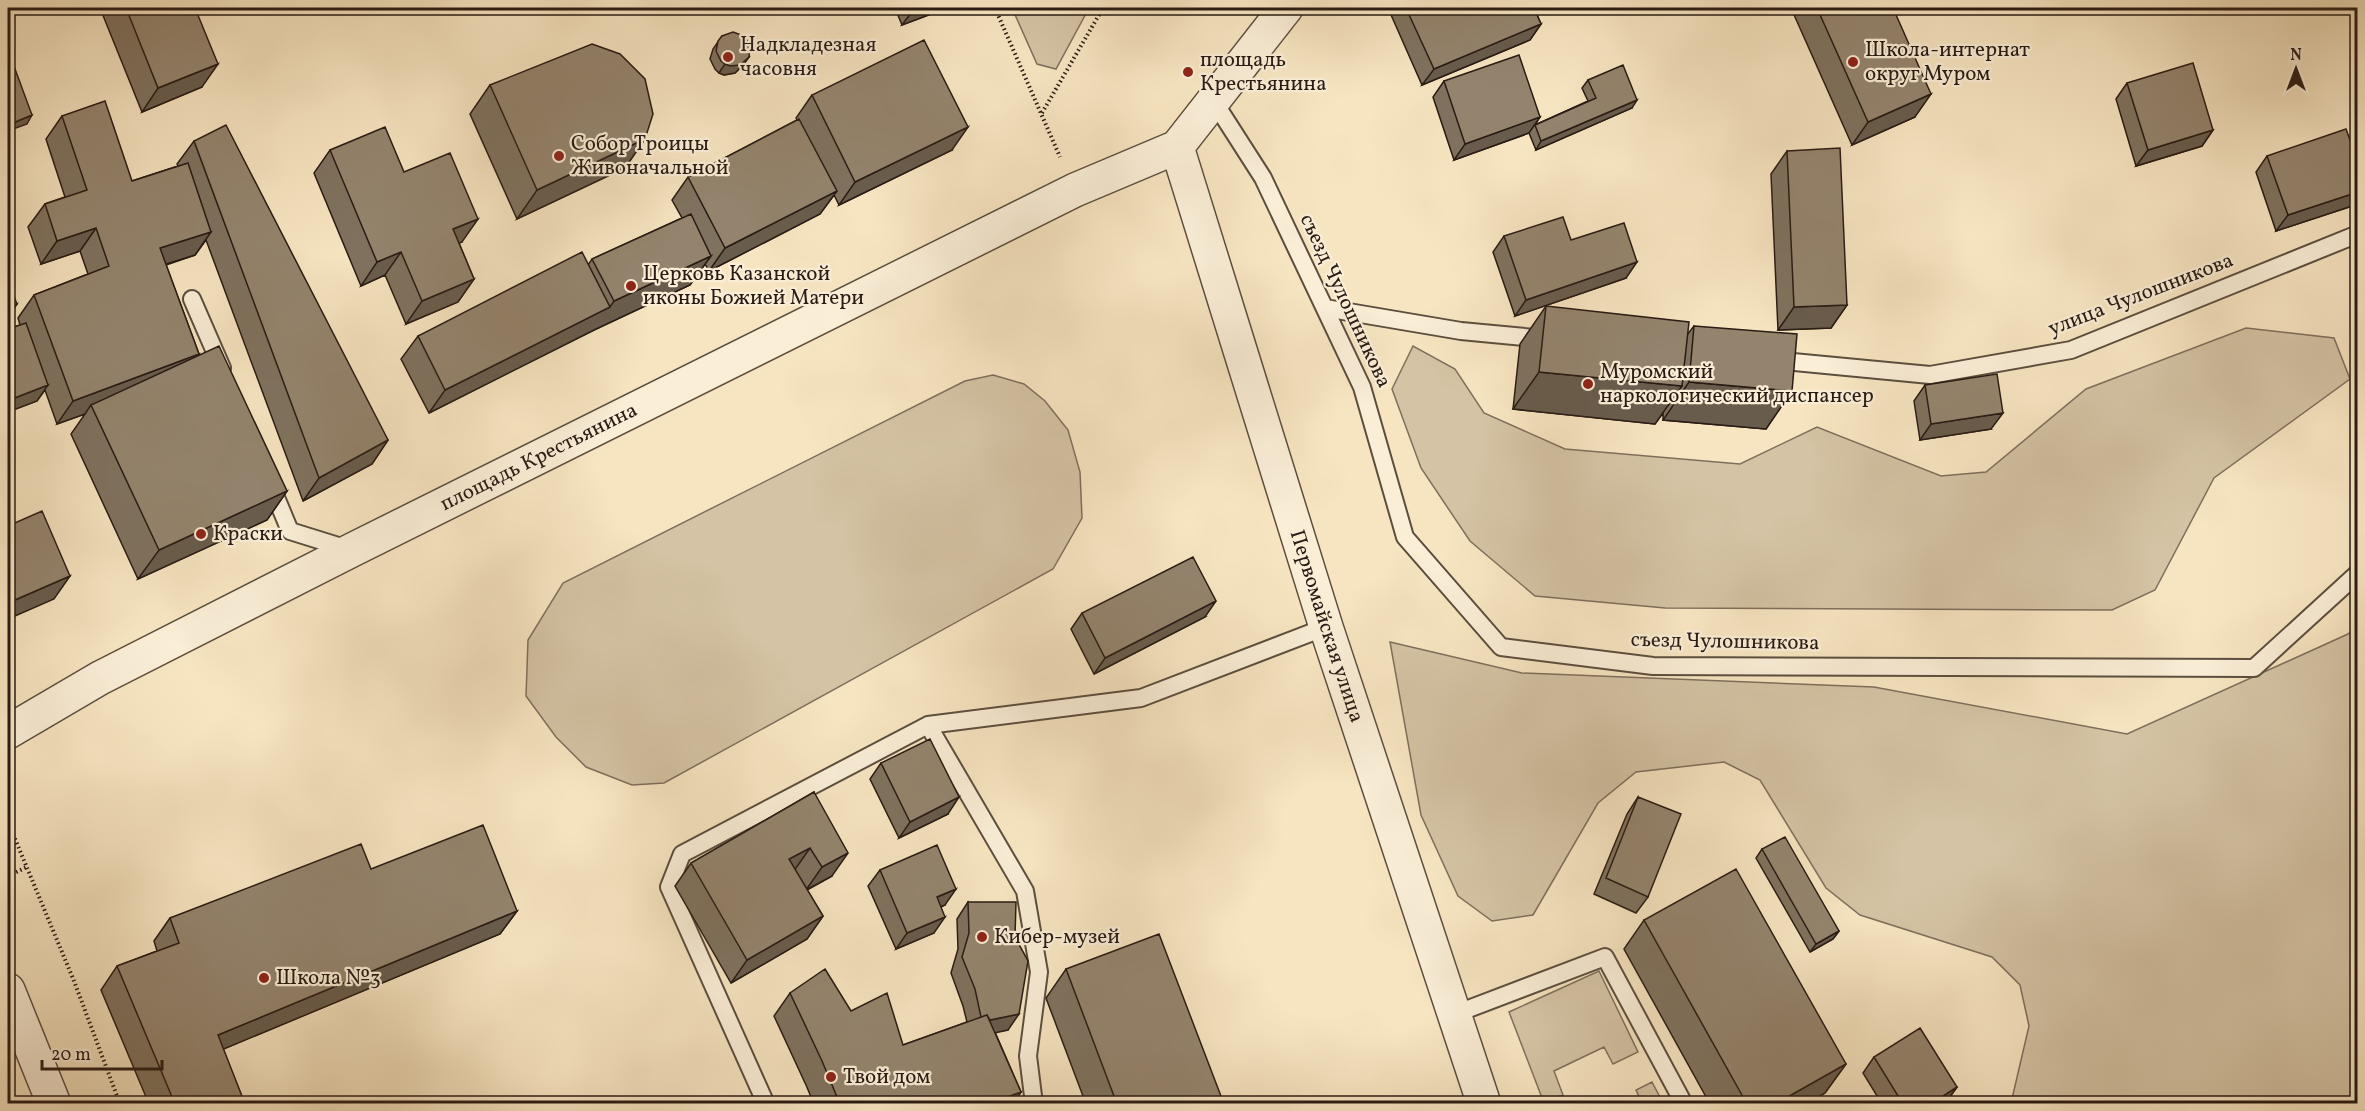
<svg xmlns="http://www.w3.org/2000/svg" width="2365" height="1111" viewBox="0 0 2365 1111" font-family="Vollkorn,serif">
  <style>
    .green { fill: #d4c3a4; stroke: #7e6f5c; stroke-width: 1.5 }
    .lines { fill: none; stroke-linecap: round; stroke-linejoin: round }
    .service-casing { stroke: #5c4e3f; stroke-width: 20 }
    .tertiary-casing { stroke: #5c4e3f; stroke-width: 36 }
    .path { stroke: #291b14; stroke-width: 4; stroke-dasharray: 1.5 3; stroke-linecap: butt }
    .service { stroke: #faeed7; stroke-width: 16 }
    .tertiary { stroke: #faeed7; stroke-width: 33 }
    .wall { fill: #7f725f; stroke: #291b14; stroke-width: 1.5 }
    .shaded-wall { fill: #685c4d; stroke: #291b14; stroke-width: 1.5 }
    .building { fill: #94846e; stroke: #291b14; stroke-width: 1.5 }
    .poi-dot { fill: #8f2418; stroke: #faeed7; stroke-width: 2 }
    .labels { text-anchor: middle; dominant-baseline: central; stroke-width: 4.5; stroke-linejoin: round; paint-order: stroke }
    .poi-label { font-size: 21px; fill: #291b14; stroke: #faeed7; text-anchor: start }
    .street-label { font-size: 21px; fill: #291b14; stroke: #faeed7 }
  </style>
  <rect width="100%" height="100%" fill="#f7e5c1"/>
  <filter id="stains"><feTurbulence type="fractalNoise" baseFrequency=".00333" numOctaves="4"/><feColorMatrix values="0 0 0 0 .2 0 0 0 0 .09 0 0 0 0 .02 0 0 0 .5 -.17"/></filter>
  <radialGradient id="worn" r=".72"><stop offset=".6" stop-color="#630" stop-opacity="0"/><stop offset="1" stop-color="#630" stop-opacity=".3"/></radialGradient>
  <path class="green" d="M1012 8H1089L1056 69 1037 64Z
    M2246 328 2334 338 2350 379 2214 478 2155 590 2112 610 1665 608 1535 596 1470 541 1421 468 1392 389 1413 346 1455 369 1484 413 1565 449 1740 464 1817 427 1941 476 1986 472 2086 389Z
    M993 375 1024 384 1045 401 1068 430 1080 472 1082 518 1053 569 664 783 632 785 586 767 556 737 526 696 528 640 563 583 965 381Z
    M2357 626V1103H2011L2029 1026 2020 985 1992 957 1860 915 1826 888 1760 780 1724 762 1636 772 1598 803 1533 915 1492 921 1458 896 1421 815 1390 642 1522 673 1874 687 2127 734 2348 634Z
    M1599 971 1638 1052 1613 1064 1604 1047 1554 1071 1563 1095 1544 1103 1509 1012Z
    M1652 1082 1663 1103H1642L1636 1090Z"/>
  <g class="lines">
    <defs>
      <path id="service" d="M1213 100 1263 178 1362 387 1405 537 1501 647 1653 666 2254 668 2358 573
        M192 299 222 368
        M1325 308 1461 331 1546 339
        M1772 360 1930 375 2071 350 2358 234
        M270 483 290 531 351 550
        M928 725 1025 891 1039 972 1028 1056 1034 1104
        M1455 1014 1605 957 1684 1104
        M766 1104 669 887 682 854 928 725 1141 698 1326 627"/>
      <g id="tertiary">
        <path id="s1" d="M1177 147 1326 627 1484 1104"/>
        <path id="s2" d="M8 732 100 678 352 550 1075 190 1177 147 1286 8"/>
        <path d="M8 990 54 1104"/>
      </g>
    </defs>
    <use href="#service" class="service-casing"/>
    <use href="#tertiary" class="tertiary-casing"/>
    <path class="path" d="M995 8 1060 157
      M1042 113 1103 8
      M8 822 74 981 120 1104
      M8 876 27 867"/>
    <use href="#service" class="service"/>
    <use href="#tertiary" class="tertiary"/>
  </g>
  <path class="wall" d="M100 8H195L202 87 142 112Z
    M895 8H947L902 25Z
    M1388 8H1534L1541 24 1530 40 1422 85Z
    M1791 8H1893L1915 117 1852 145Z
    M722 36 749 57 743 65 735 73 724 75 719 73 715 69 710 59 713 49Z
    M1588 80 1632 108 1536 150 1529 133 1454 160 1433 97 1444 81 1540 117 1535 125 1588 101 1582 88Z
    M2127 83 2213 130 2202 146 2136 166 2116 99Z
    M490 85 645 139 625 168 517 219 470 114Z
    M812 95 952 150 839 205 834 195 820 214 709 271 705 264 690 285 594 330 429 413 401 359 418 336 588 265 592 259 682 218 672 200 688 177 797 120 796 118Z
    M62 116 132 181 178 166 177 164 194 141 388 440 372 464 303 501 206 240 195 255 166 265 199 354 287 491 267 520 138 579 71 434 85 414 57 424 45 390 37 401 8 412V329L20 325 18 318 34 295 88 274 80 251 41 264 28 227 45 204 65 197 46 139Z
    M330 150 404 172 462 242 459 243 474 279 458 302 406 324 385 275 361 286 314 173Z
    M1787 151 1847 305 1831 328 1778 330 1771 174Z
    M2267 156 2358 162V201L2355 205 2276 231 2256 172Z
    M1504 236 1571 240 1626 278 1515 316 1493 252Z
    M1546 306 1687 335 1694 326 1792 391 1766 429 1663 420V413L1655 424 1513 409 1520 344Z
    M1925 385 1991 429 1920 440 1914 401Z
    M1082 613 1205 617 1094 674 1071 629Z
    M881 763 948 814 899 838 870 779Z
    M814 792 832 876 807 890 823 916 807 939 731 983 675 886 691 863Z
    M1638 797 1648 897 1636 913 1594 894 1627 814Z
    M1762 849 1839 931 1833 939 1810 952 1756 858Z
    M371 869 517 911 500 934 223 1049 245 1104H149L101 990 117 966 157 951 154 941 170 918Z
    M880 870 945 905 941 907 934 933 896 949 868 886Z
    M968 902 1008 1030 995 1032 1021 1092 1013 1104H814L806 1085 774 1016 790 993 851 1011 903 1045 967 1022 963 1006 951 973 958 949 957 919Z
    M1644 920 1846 1064 1825 1093 1807 1104H1710L1624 949Z
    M1066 969 1224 1104H1086L1046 998Z
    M1874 1057 1957 1087 1945 1104H1882L1863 1073Z"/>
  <path class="shaded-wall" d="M918 8H947L902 25 914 9Z
    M1541 24 1530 40 1422 85 1434 69Z
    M749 57 743 65 735 73 724 75 719 73 725 64Z
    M218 64 202 87 142 112 158 88Z
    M1931 94 1915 117 1852 145 1868 122Z
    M1637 100 1632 108 1536 150 1541 141Z
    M32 115 27 124 8 131V125Z
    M1540 117 1529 133 1454 160 1465 144Z
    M968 127 952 150 839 205 855 182Z
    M2213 130 2202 146 2136 166 2148 150Z
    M645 139 625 168 517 219 537 190Z
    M837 191 820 214 709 271 725 248Z
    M2358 192V201L2355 205 2276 231 2288 215Z
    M478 219 462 242 437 252 453 229Z
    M96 228 80 251 41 264 57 241Z
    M211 232 195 255 144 271 160 248Z
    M401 252 385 275 361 286 377 262Z
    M711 256 690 285 594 330 429 413 445 390 610 307 614 301Z
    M1637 262 1626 278 1515 316 1526 300Z
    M474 279 458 302 406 324 422 301Z
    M17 304 8 318V308Z
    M1847 305 1831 328 1778 330 1794 307Z
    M199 354 183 377 91 405 85 414 57 424 73 401Z
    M1539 372 1682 386 1655 424 1513 409Z
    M1689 382 1792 391 1766 429 1663 420Z
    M48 385 37 401 8 412V405L12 399Z
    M2003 413 1991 429 1920 440 1931 424Z
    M388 440 372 464 303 501 319 478Z
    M287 491 267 520 138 579 159 550Z
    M70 576 54 599 8 619V603Z
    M1216 601 1205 617 1094 674 1105 658Z
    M959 797 948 814 899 838 910 822Z
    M810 848 794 871 789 859Z
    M848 853 832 876 806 890 822 867Z
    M956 889 945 905 925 913 937 897Z
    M517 911 500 934 202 1058 218 1035Z
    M823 916 807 939 731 983 747 960Z
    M945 917 934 933 896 949 907 933Z
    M1839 931 1833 939 1810 952 1816 944Z
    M1019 1014 1008 1030 971 1038 982 1022Z
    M1846 1064 1825 1093 1807 1104H1775Z
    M1957 1087 1945 1103 1931 1104Z
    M1021 1092 1013 1104H989Z"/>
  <path class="building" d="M126 8H195L218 64 158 88Z
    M1406 8H1534L1541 24 1434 69Z
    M1817 8H1893L1931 94 1868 122Z
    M733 32 744 36 750 45 749 57 740 65 730 66 725 64 721 61 716 51 718 41 722 36Z
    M924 40 968 127 855 182 812 95Z
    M592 44 620 54 645 79 653 114 645 139 537 190 490 85Z
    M8 50 32 115 8 125Z
    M1519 55 1540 117 1465 144 1444 81Z
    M2193 63 2213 130 2148 150 2127 83Z
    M1623 65 1637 100 1541 141 1535 125 1596 98 1588 80Z
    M105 101 132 181 188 163 211 232 160 248 199 354 73 401 34 295 109 266 96 228 57 241 45 204 87 190 62 116Z
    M799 119 837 191 725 248 688 177Z
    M226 125 388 440 319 478 194 141Z
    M385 127 404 172 450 153 478 219 453 229 474 279 422 301 401 252 377 262 330 150Z
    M2346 129 2358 162V192L2288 215 2267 156Z
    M1840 148 1847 305 1794 307 1787 151Z
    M691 214 711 256 614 301 592 259Z
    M1563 217 1571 240 1624 223 1637 262 1526 300 1504 236Z
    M582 252 610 307 445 390 418 336Z
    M8 281 17 304 8 308Z
    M1546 306 1689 322 1682 386 1539 372Z
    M26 323 48 385 12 399 8 387V329Z
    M1694 326 1797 334 1792 391 1689 382Z
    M219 346 287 491 159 550 91 405Z
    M1997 374 2003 413 1931 424 1925 385Z
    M42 511 70 576 8 603V526Z
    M1193 557 1216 601 1105 658 1082 613Z
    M930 739 959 797 910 822 881 763Z
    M814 792 848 853 822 867 810 848 789 859 823 916 747 960 691 863Z
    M1638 797 1681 814 1648 897 1606 878Z
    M483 825 517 911 218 1035 245 1104H175L117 966 179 943 170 918 361 844 371 869Z
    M1785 837 1839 931 1816 944 1762 849Z
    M937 845 956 889 937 897 945 917 907 933 880 870Z
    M1736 869 1846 1064 1775 1104H1747L1644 920Z
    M968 902H1016L1015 937 1028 961 1019 1014 990 1020 987 1015 981 1017 975 989 962 957 969 933Z
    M1159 934 1224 1104H1117L1066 969Z
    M825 969 851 1011 887 993 903 1045 987 1015 1021 1092 989 1104H840L822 1061 790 993Z
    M1920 1028 1957 1087 1931 1104H1903L1874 1057Z"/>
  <g class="poi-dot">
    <circle cx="728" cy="57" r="6"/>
    <circle cx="1853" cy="62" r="6"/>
    <circle cx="1188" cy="72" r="6"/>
    <circle cx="559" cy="156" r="6"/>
    <circle cx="631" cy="286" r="6"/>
    <circle cx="1588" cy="384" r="6"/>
    <circle cx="201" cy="534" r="6"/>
    <circle cx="982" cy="937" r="6"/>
    <circle cx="264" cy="978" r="6"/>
    <circle cx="831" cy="1077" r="6"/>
  </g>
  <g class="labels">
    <g class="poi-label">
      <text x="740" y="45">Надкладезная<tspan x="740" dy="24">часовня</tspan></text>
      <text x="1865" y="50">Школа-интернат<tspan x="1865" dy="24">округ Муром</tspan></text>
      <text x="1200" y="60">площадь<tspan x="1200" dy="24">Крестьянина</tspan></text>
      <text x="571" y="144">Собор Троицы<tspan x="571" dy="24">Живоначальной</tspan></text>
      <text x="643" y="274">Церковь Казанской<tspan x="643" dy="24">иконы Божией Матери</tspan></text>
      <text x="1600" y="372">Муромский<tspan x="1600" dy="24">наркологический диспансер</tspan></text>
      <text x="213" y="534">Краски</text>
      <text x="994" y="937">Кибер-музей</text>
      <text x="276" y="978">Школа №3</text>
      <text x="843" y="1077">Твой дом</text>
    </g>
    <g class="street-label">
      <text transform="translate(2141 295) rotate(-21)">улица Чулошникова</text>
      <text transform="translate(1345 301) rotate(65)">съезд Чулошникова</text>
      <text stroke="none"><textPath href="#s2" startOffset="598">площадь Крестьянина</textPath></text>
      <text stroke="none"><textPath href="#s1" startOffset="502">Первомайская улица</textPath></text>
      <text transform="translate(1725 642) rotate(1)">съезд Чулошникова</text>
    </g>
  </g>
  <rect width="2365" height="1111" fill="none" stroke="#f7e5c1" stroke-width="30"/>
  <rect x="9" y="9" width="2347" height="1093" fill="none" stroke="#291b14" stroke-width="3"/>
  <rect x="15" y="15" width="2335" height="1081" fill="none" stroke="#291b14" stroke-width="1.5"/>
  <g transform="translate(2296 69)" stroke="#faeed7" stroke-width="4.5" paint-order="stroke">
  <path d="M0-4.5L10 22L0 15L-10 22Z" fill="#291b14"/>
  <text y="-9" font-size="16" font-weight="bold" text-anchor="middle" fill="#291b14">N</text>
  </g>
  <path d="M42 1060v9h120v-9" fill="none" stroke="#291b14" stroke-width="3"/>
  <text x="51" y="1060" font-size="18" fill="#291b14" stroke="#faeed7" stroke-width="4.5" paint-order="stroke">20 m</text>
  <rect width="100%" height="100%" filter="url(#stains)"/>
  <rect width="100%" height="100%" fill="url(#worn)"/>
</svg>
